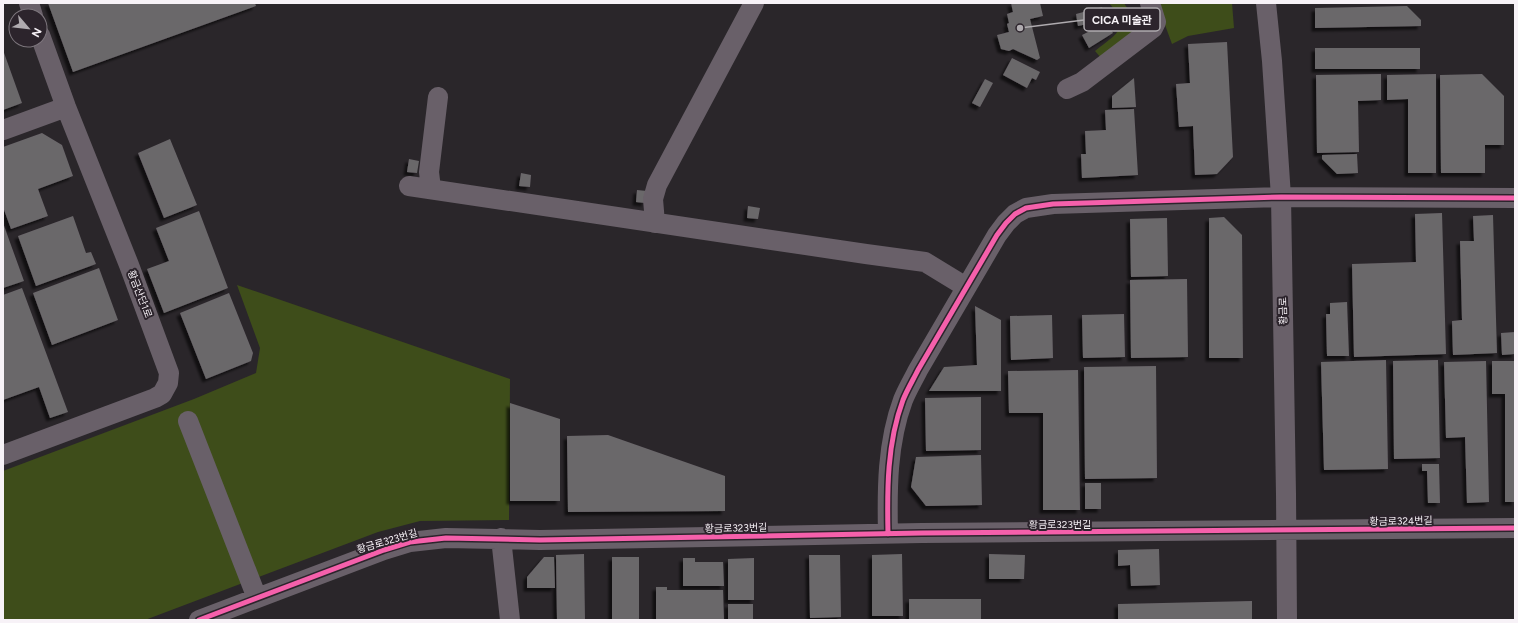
<svg xmlns="http://www.w3.org/2000/svg" width="1518" height="623" viewBox="0 0 1518 623" font-family="Figtree,'Noto Sans KR',sans-serif">
  <style>
    .green { fill: #3e4d1a }
    .building { fill: #6b676b; filter: url(#shadow) }
    .lines { fill: none; stroke-linecap: round; stroke-linejoin: round }
    .minor { stroke: #696069; stroke-width: 20 }
    .cycleway-casing { stroke: #2c242c; stroke-width: 8 }
    .cycleway { stroke: #f560ab; stroke-width: 5 }
    .labels { text-anchor: middle; dominant-baseline: central; stroke-width: 4; stroke-linejoin: round; paint-order: stroke }
    .street-label { font-size: 10px; fill: #f7f2f7; stroke: #2c242c }
    .leader { fill: none; stroke: #afabaf; stroke-width: 1.5 }
    .callout-dot { fill: #afabaf; stroke: #2c242c; stroke-width: 1.5 }
    .callout { fill: #2c242c; stroke: #afabaf; stroke-width: 1.5 }
    .callout-label { font-size: 11px; text-anchor: middle; font-weight: bold; fill: #f7f2f7 }
  </style>
  <defs>
    <filter id="shadow"><feDropShadow dx="-3.5" dy="3.5" stdDeviation="1" flood-color="#0009"/></filter>
  </defs>
  <rect width="100%" height="100%" fill="#2a262a"/>
  <path class="green" d="M1109 3H1124C1129 12 1135 14 1145 12L1148 20 1102 59 1095 51C1116 34 1132 28 1109 3Z
    M1157 3H1232L1234 28 1188 36 1172 44Z
    M237 285 510 379 509 520 420 521 378 532 145 620H3V471L194 399 256 373 260 348Z"/>
  <path class="building" d="M48 3H255L256 6 73 72Z
    M1011 3H1040L1043 16 1030 19 1040 58 1037 60 1013 49 1009 51 1001 49 997 35 1009 32 1007 24 1009 23 1007 14 1013 12Z
    M1407 6 1421 20V26L1315 28V8Z
    M1102 7 1106 22 1113 33 1089 48 1082 35 1094 29 1092 23 1078 26 1076 14Z
    M1227 42 1233 157 1217 174 1195 175 1193 126 1179 127 1176 84 1190 83 1188 44Z
    M1315 48H1420V69H1315Z
    M3 50 22 103 3 110Z
    M1012 58 1040 72 1036 80 1032 78 1027 88 1003 75Z
    M1381 74V100L1358 101 1359 152 1317 153 1316 75Z
    M1436 74V173H1408V99L1387 100V75Z
    M1482 74 1504 96V145H1485V173H1441L1440 75Z
    M1134 78 1136 107 1112 108V96Z
    M985 79 993 83 980 107 972 103Z
    M1134 109 1138 175 1082 178 1081 154H1086L1085 131 1106 130 1105 110Z
    M42 133 62 145 73 176 38 189 48 216 11 229 3 207V147Z
    M170 139 197 205 164 218 138 153Z
    M1357 154 1358 173 1337 174 1322 159V155Z
    M409 159 419 161 417 173 407 172Z
    M521 173 531 175 530 187 519 186Z
    M637 190 647 191 645 203 636 202Z
    M748 206 760 208 758 219 747 218Z
    M199 211 228 288 164 313 147 269 169 261 156 228Z
    M1442 213 1446 354 1354 357 1352 264 1416 262 1415 214Z
    M1493 215 1497 353 1453 355 1452 321 1462 320 1460 241H1474L1473 216Z
    M73 216 86 253 91 252 96 264 36 286 18 236Z
    M1224 217 1242 235 1243 358H1209V218Z
    M1167 218 1168 276 1131 277 1130 219Z
    M3 223 24 281 3 288Z
    M99 268 118 320 52 345 33 293Z
    M1187 279 1188 357 1131 358 1130 280Z
    M22 288 68 412 50 418 39 387 3 400V295Z
    M229 293 253 353 251 361 206 379 180 313Z
    M1347 302 1349 356H1327L1326 314H1330V303Z
    M975 306 1001 320V391H929L944 367 977 365Z
    M1124 314 1125 357 1083 358 1082 315Z
    M1052 315 1053 358 1011 360 1010 316Z
    M1515 332V354L1502 355 1501 333Z
    M1386 360 1388 469 1324 470 1321 362Z
    M1438 360 1440 458 1394 459 1393 361Z
    M1486 361 1489 502 1467 503 1465 437 1446 438 1444 362Z
    M1492 361H1515V502H1505V394H1492Z
    M1156 366 1157 478 1085 479 1084 367Z
    M1078 370 1080 510H1043V413H1009L1008 371Z
    M981 397V450L926 451 925 398Z
    M510 403 560 419V501H510Z
    M608 435 725 476V511L568 512 567 436Z
    M981 455 982 505 926 506 911 487 916 457Z
    M1422 464H1439L1440 503H1428L1427 471H1422Z
    M1085 483H1101V509H1085Z
    M1159 549 1160 585 1131 586 1130 565 1118 566V550Z
    M584 554 585 620H557L556 555Z
    M902 554 903 616H872V555Z
    M989 554 1025 555 1024 579H989Z
    M809 555H840L841 617 810 618Z
    M544 557H554L555 588H527V577Z
    M612 557H639V620H612Z
    M683 558H695V562H723L724 586H683Z
    M754 558V600H728V559Z
    M656 587H667V590H723L724 620H656Z
    M909 599H981V620H909Z
    M1252 601V620H1118V604Z
    M728 604H753V620H728Z"/>
  <g class="lines">
    <path class="minor" d="M29 3 33 16
      M1266 3 1272 61 1281 197 1286 494 1287 620
      M1067 89 1082 82 1153 28 1156 22 1150 3
      M3 130 66 107
      M409 186 866 254 925 262 966 287
      M431 189 429 172 438 97
      M655 223 653 199 657 185 754 3
      M188 421 257 598
      M3 455 155 398 162 394 168 383 169 373 129 265 66 107 40 35
      M888 534C887 490 887 443 903 400 907 390 913 380 918 370L997 235 1006 223 1015 214 1026 208 1053 204 1281 197 1515 198
      M501 538 510 620
      M199 620 384 550 410 542 446 538 540 540 922 533 1515 528"/>
    <defs>
      <path id="cycleway" d="M888 534C887 490 887 443 903 400 907 390 913 380 918 370L997 235 1006 223 1015 214 1026 208 1053 204 1281 197 1515 198
        M199 620 384 550 410 542 446 538 540 540 922 533 1515 528"/>
    </defs>
    <use href="#cycleway" class="cycleway-casing"/>
    <use href="#cycleway" class="cycleway"/>
  </g>
  <g class="labels">
    <g class="street-label">
      <text transform="translate(140 294) rotate(69)">황금산단1로</text>
      <text transform="translate(1283 311) rotate(-91)">황금로</text>
      <text transform="translate(1401 521) rotate(-1)">황금로324번길</text>
      <text x="1060" y="524">황금로323번길</text>
      <text transform="translate(736 528) rotate(-1)">황금로323번길</text>
      <text transform="translate(387 541) rotate(-16)">황금로323번길</text>
    </g>
  </g>
  <path class="leader" d="M1020 28L1084 20"/>
  <circle class="callout-dot" cx="1020" cy="28" r="4"/>
  <rect class="callout" x="1084" y="8" width="76" height="23" rx="4"/>
  <g class="callout-label">
    <text x="1122" y="24">CICA 미술관</text>
  </g>
  <rect width="1518" height="623" fill="none" stroke="#f7f2f7" stroke-width="8"/>
  <g transform="translate(28 28) rotate(118)"><circle r="19" fill="#2c242c" stroke="#7d767d"/>
  <path d="M0-3L7 15L0 10L-7 15Z" fill="#afabaf"/>
  <text y="-6" font-size="11" font-weight="bold" text-anchor="middle" fill="#f7f2f7">N</text>
  </g>
</svg>
